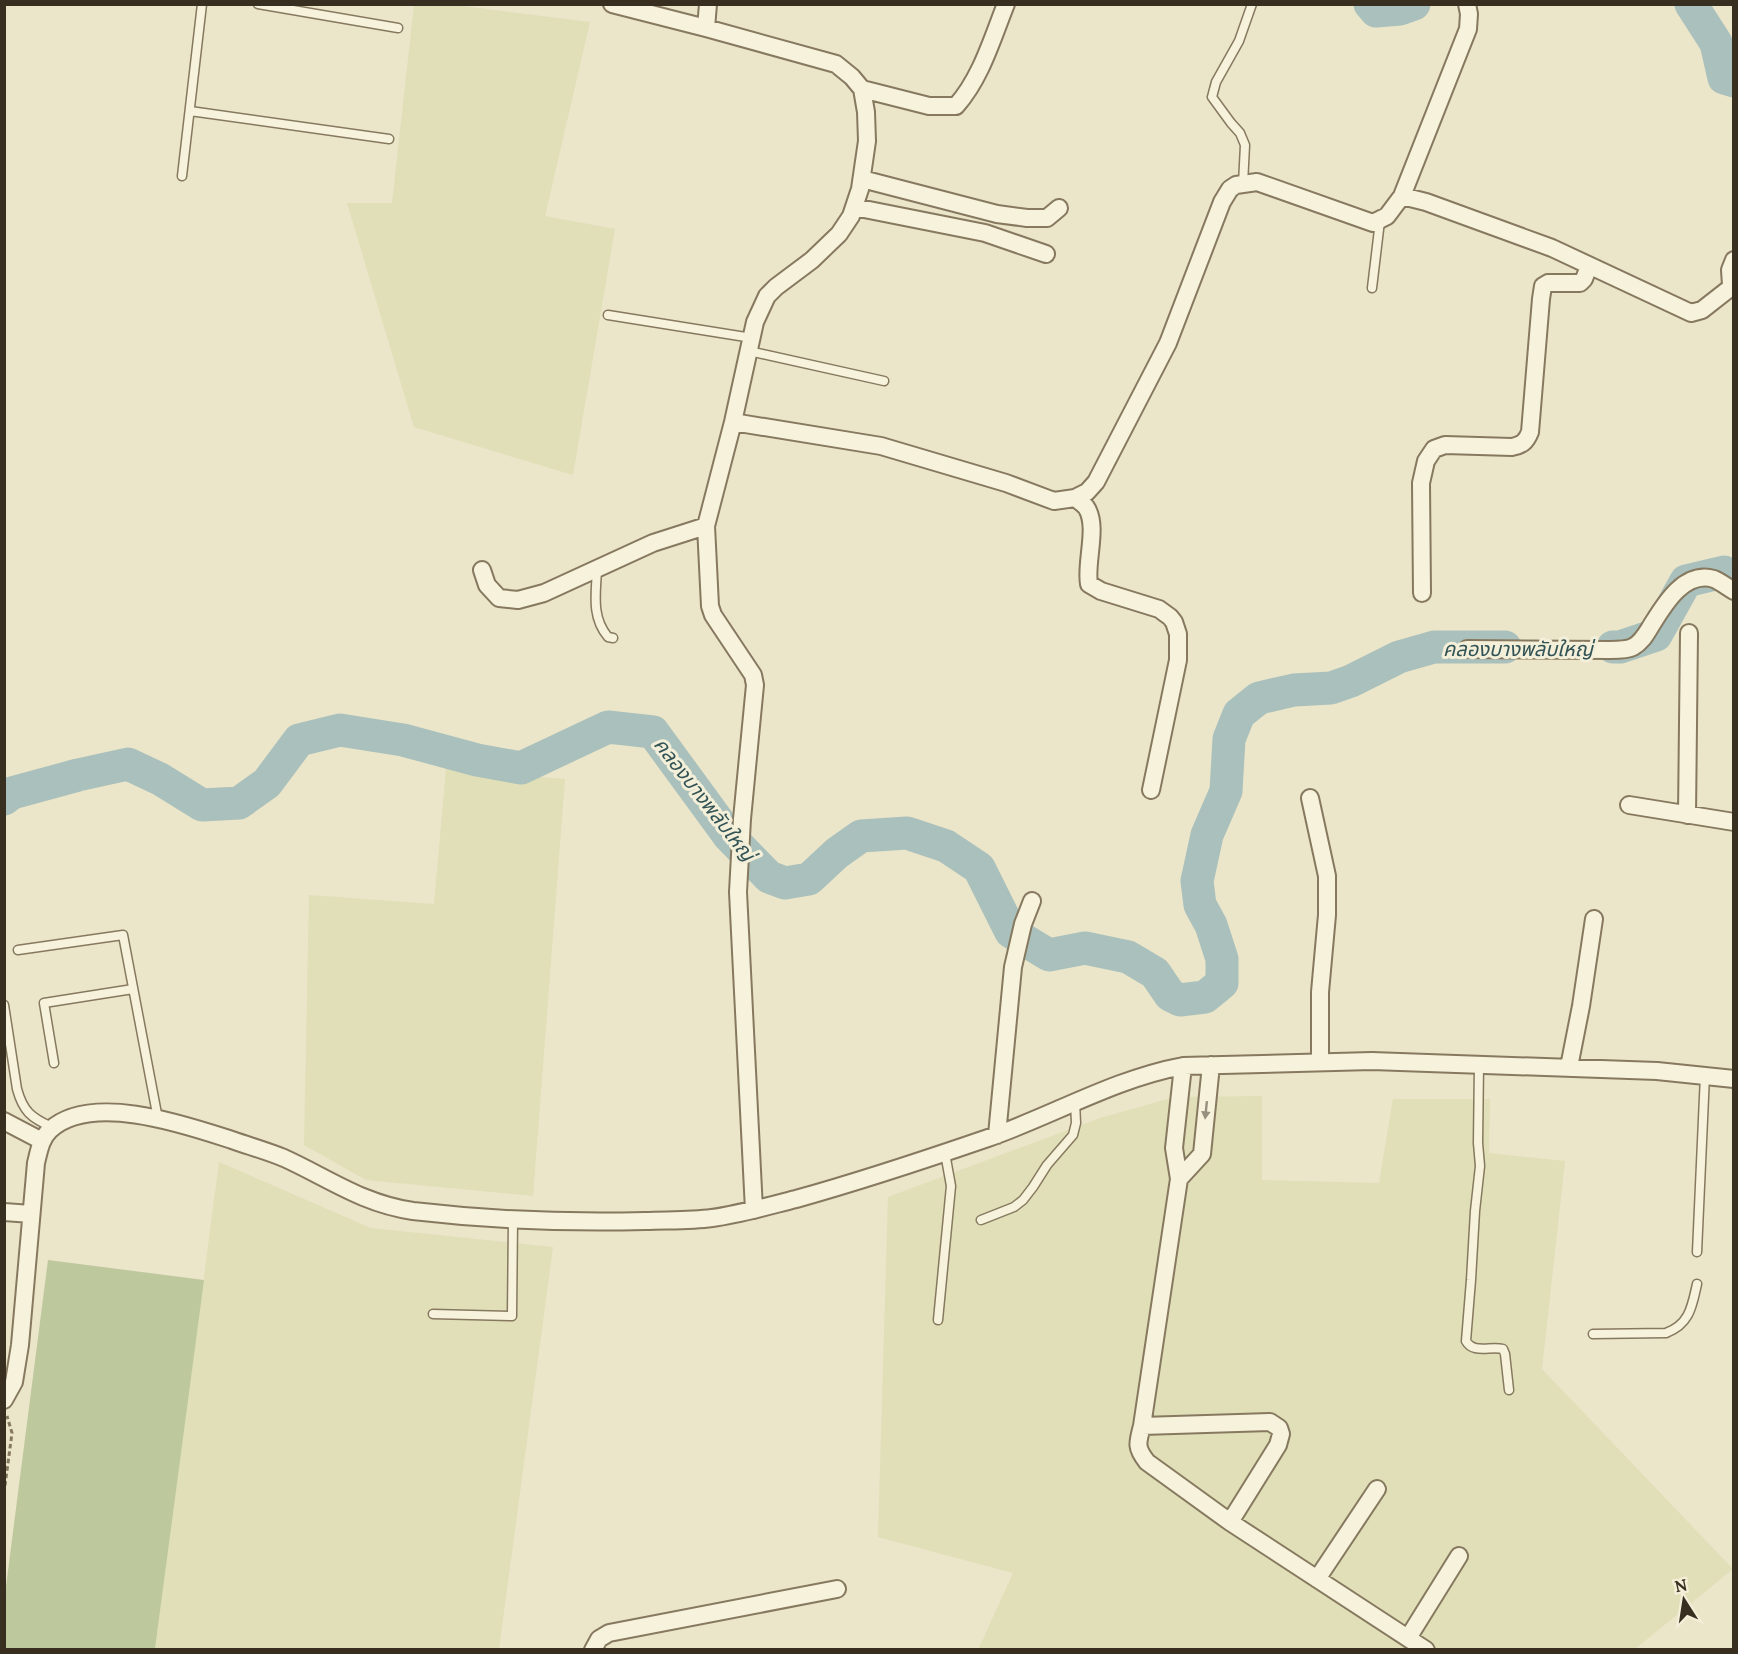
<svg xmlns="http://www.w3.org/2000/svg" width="1738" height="1654" viewBox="0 0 1738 1654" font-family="Lora,'Noto Sans Thai',serif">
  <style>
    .farmland { fill: #e0dfb7 }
    .green { fill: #bec89d }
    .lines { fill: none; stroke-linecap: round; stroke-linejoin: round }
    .river { stroke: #a9c0bc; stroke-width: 33 }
    .service-casing { stroke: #86795f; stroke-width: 11 }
    .minor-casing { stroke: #86795f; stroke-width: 20 }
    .path { stroke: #86795f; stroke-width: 3; stroke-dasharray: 4.5 3; stroke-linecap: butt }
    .service { stroke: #f6f2dc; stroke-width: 8 }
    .minor { stroke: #f6f2dc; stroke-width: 16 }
    .oneway { fill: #97907e }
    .labels { text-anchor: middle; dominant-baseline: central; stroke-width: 6; stroke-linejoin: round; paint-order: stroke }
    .water-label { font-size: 20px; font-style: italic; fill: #325356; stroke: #f3efd8 }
  </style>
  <rect width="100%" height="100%" fill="#ebe5c9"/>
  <path class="farmland" d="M414 5H455L590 22 545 216 615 229 573 475 414 427 347 203H392Z
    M446 769 565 779 533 1196 366 1180 304 1145 309 895 434 904Z
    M1262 1096V1180L1379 1183 1393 1099H1490L1489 1153 1565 1161 1542 1369 1733 1569 1635 1649 978 1650 1013 1573 878 1537 888 1197 1100 1118 1175 1097Z
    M219 1162 371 1228 553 1247 499 1649 155 1650Z"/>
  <path class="green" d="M48 1260 204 1280 155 1649H5V1594Z"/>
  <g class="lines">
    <path class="river" d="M1370 4 1376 11 1400 9 1414 4
      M1691 4 1716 43 1724 78 1734 81
      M1613 647H1620L1656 635 1686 581 1724 572 1734 578
      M4 799 12 793 78 775 128 764 160 779 202 805 239 803 267 783 299 740 340 730 403 740 477 760 521 768 608 727 653 732 729 836 769 877 785 883 809 879 837 853 861 836 907 833 946 846 979 868 1011 932 1049 955 1085 948 1128 957 1155 973 1170 995 1180 1000 1205 997 1222 983V959L1211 925 1200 905 1197 881 1207 835 1226 791 1229 739 1239 714 1259 698 1294 690 1331 688 1351 681 1399 657 1434 647H1505"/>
    <defs>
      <path id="service" d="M258 4 398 28
        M190 111 389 139
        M182 176 202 4
        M1243 184 1245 145 1240 133 1231 123 1212 97 1216 82 1239 41 1252 4
        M1372 288 1380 221
        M608 315 752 338
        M749 351 884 381
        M597 569C596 593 591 617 608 637L613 638
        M18 950 123 935 158 1119
        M4 1005 17 1089C23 1111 31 1118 52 1127
        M54 1063 44 1003 133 989
        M1479 1064 1478 1143 1480 1166 1475 1211 1471 1280 1466 1341C1473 1354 1490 1346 1503 1349L1505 1354 1509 1390
        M981 1220 1014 1207 1023 1200 1033 1187 1047 1165 1073 1135 1076 1123 1075 1102
        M1697 1252 1705 1075
        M433 1314 512 1316 513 1219
        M938 1320 951 1186 945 1153
        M1593 1334 1666 1333C1690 1324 1692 1306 1697 1284"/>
      <path id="minor" d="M612 4 706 28 836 64 852 77 862 89 866 112 867 141 860 189 851 216 839 234 812 260 776 287 767 296 755 322 733 422 706 526 710 606 713 615 753 675 755 685 742 819 738 892 754 1210
        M706 28 708 4
        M862 89 929 106H956C981 78 992 39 1006 4
        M862 179 997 214 1027 218H1047L1059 208
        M1402 196 1426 202 1552 248 1691 313 1702 310 1734 285
        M854 207 985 233 1046 254
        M1731 285 1730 270 1734 260
        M733 422 881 446 1006 483 1054 501 1075 498 1087 492 1096 482 1168 343 1222 202 1230 189 1236 185 1257 182 1373 223 1387 216 1402 196 1468 29 1469 14 1467 4
        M1075 498C1078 500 1083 504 1086 507 1099 526 1085 562 1089 584L1101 591 1159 609 1170 617 1174 622 1178 634V660L1151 790
        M482 570 487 585 499 598 518 600 544 593 653 543 706 526
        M1422 593 1421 483 1426 461 1434 449 1445 445 1512 447C1522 445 1526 442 1530 432L1541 299 1543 286 1548 283H1580L1584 279 1589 266
        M1467 649 1610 650C1618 650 1627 650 1633 647 1642 642 1646 634 1651 626 1664 605 1684 570 1714 579 1721 582 1727 587 1734 591
        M1310 798 1327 876V915L1320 992V1062
        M1629 805 1734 822
        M1687 815 1689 633
        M1183 1066 1174 1148 1179 1179 1142 1426C1137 1444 1136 1448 1147 1462L1230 1522 1426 1650
        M1569 1067 1581 1006 1594 919
        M4 1121 42 1141
        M997 1135 1013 967 1023 924 1032 901
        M1179 1179 1202 1154 1211 1065
        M4 1212 31 1214
        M4 1400 14 1382 20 1345 36 1163C39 1151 41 1138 50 1130 91 1092 186 1125 232 1140 249 1146 267 1151 284 1158 328 1178 363 1204 413 1211 490 1220 568 1223 645 1221 667 1220 690 1221 712 1218 741 1214 768 1206 796 1199 861 1181 924 1160 988 1138 1054 1115 1114 1079 1183 1066L1372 1061 1657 1071 1734 1079
        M1142 1426 1270 1422 1279 1428 1281 1434 1278 1445 1230 1522
        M1317 1579 1377 1489
        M1408 1638 1459 1556
        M593 1650 599 1639 609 1633 837 1589"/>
    </defs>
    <use href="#service" class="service-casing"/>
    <use href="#minor" class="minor-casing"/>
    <path class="path" d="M4 1493 12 1433 7 1416"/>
    <use href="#service" class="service"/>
    <use href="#minor" class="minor"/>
  </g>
  <defs><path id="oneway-solid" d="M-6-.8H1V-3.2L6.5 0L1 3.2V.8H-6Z" transform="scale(1.5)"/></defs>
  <use class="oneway" href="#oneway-solid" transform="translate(1206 1110) rotate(96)"/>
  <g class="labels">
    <g class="water-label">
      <text x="1518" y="648">คลองบางพลับใหญ่</text>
      <text transform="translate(705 799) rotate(52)">คลองบางพลับใหญ่</text>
    </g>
  </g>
  <rect width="1738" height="1654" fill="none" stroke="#382f21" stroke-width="12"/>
  <g transform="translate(1684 1600) rotate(348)" stroke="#f3efd8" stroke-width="4.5" paint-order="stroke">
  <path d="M0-4.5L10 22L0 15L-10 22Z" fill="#382f21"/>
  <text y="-9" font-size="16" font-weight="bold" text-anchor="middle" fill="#382f21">N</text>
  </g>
</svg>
